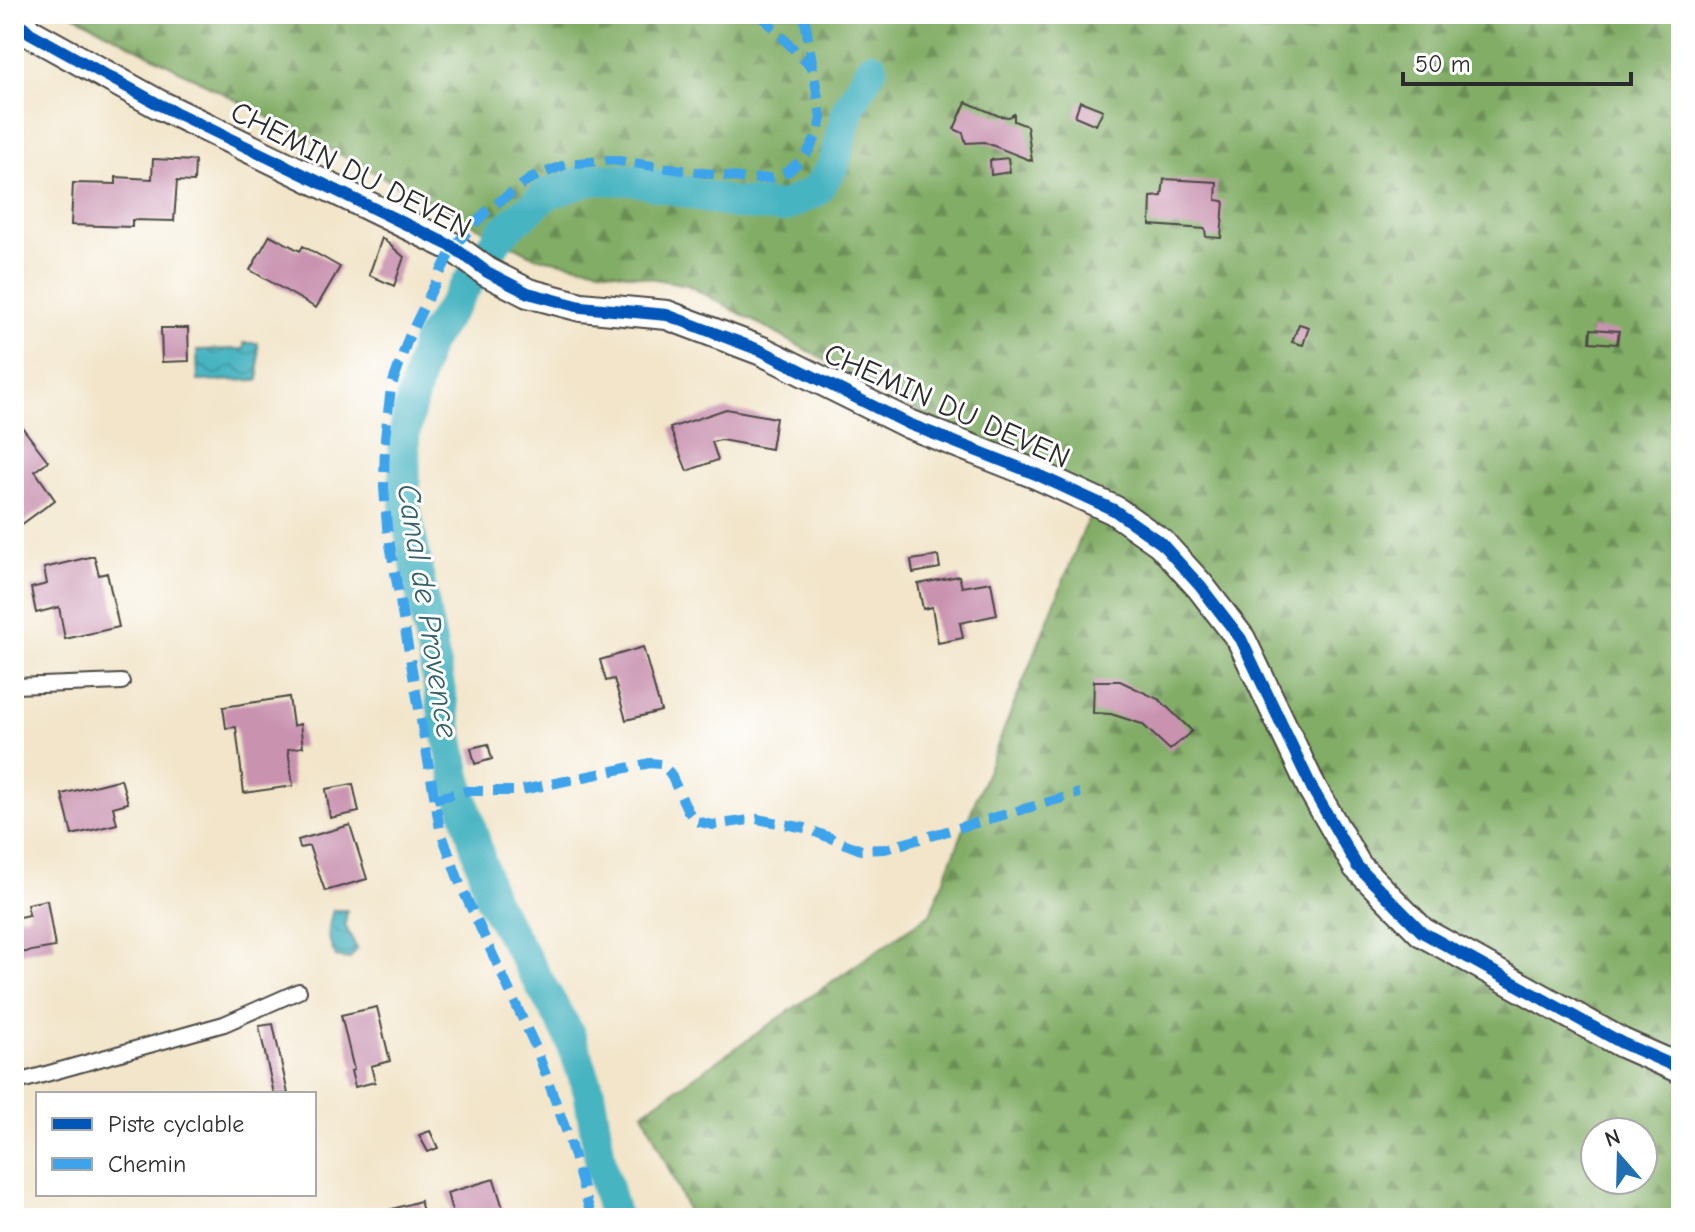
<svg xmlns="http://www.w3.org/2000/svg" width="1695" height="1232" viewBox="0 0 1695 1232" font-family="'Comic Neue',sans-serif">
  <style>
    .forest { fill: url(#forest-firs); stroke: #566c48; stroke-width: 2; fill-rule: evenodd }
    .water { fill: url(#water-waves); stroke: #387076; stroke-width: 2 }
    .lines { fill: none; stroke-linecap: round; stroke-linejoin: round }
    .canal { stroke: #46b4c1; stroke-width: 32 }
    .building { fill: #c993b0 }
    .service-casing { stroke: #494743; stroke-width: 18 }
    .minor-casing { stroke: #494743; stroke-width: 32 }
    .service { stroke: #fff; stroke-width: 14 }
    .minor { stroke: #fff; stroke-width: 28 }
    .quiet { stroke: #3ea3eb; stroke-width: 10; stroke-dasharray: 20 10; stroke-linecap: butt }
    .cycleway-casing { stroke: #fff; stroke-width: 17 }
    .cycleway { stroke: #0057b8; stroke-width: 12 }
    .labels { text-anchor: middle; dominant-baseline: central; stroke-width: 6; stroke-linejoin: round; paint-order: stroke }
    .street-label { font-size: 30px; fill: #2b2b2b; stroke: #fff }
    .water-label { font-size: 32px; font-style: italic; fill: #366267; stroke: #fff }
  </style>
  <defs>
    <pattern id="forest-firs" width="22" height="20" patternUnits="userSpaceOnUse" patternTransform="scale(2)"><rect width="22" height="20" fill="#82ad66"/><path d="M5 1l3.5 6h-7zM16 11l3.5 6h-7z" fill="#6b8d54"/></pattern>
    <pattern id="water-waves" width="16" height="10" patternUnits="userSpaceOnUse" patternTransform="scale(2)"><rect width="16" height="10" fill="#46b4c1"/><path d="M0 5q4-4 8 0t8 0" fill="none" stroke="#3b939d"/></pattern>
  </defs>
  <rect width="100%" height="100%" fill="#fff"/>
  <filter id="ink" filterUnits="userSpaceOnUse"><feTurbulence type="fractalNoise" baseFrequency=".0125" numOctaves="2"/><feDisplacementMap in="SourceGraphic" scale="16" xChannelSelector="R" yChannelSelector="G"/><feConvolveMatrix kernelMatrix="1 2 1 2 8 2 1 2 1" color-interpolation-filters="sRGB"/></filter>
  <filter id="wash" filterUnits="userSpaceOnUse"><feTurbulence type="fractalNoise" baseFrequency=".006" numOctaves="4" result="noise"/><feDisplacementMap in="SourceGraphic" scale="32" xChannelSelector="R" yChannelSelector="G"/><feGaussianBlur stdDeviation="1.8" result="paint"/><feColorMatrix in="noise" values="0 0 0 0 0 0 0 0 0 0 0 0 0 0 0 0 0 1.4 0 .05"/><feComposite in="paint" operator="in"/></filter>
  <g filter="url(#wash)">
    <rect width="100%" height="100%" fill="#f2e5ca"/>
    <path class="forest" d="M72 14H1681V1218H691L643 1112 930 914 1093 507 688 285 535 257ZM1595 1132H1643V1180H1595Z"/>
    <path class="water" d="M244 343H258L259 380 198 381 197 350 244 349Z
      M333 910H347L345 925 357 949 349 959 336 957C327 938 327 930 333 910Z"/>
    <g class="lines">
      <path class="canal" d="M615 1218 602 1170 589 1091 569 1034 491 899 456 777 405 506 404 437 410 407 427 344 502 232 547 194 592 179 634 180 734 203 783 207 816 191 834 164 848 109 872 67"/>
    </g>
    <g id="blocks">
      <path class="building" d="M1080 101 1103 110 1096 125 1075 116Z
        M966 102 999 116 1009 117 1014 114V121L1027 126 1032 161 984 142 966 143 963 133 954 129Z
        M1008 158 1010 172 991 175 990 160Z
        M153 159 195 161 194 182 177 181 174 221 132 220V227L71 225 73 183 116 184V177L152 179Z
        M1164 179 1217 182 1216 200 1224 201 1221 238 1206 237 1205 229 1150 225 1151 197 1162 196Z
        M270 235 300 251 303 246 340 267 316 308 250 270Z
        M382 238 404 257 394 286 369 275Z
        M1299 324 1309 327 1303 345 1292 342Z
        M161 328H188L189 361 162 362Z
        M1591 329 1619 331 1617 344 1590 342Z
        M726 409 776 418 771 449 721 440 712 442 718 460 687 471 670 428Z
        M22 427 48 461 35 471 55 500 14 530V433Z
        M94 556 99 575 107 573 119 627 65 639 59 607 36 613 31 588 47 584 44 568Z
        M938 556 940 568 913 573 911 560Z
        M959 576 962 587 991 582 997 615 960 623 963 638 938 643 932 607 923 609 918 584Z
        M643 647 661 711 626 720 614 679 606 681 600 660Z
        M1094 681H1120L1160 700 1192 731 1170 750 1142 724 1111 714 1093 713Z
        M289 697 293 726 300 724 303 747 288 749 293 786 244 793 236 727 226 728 223 707Z
        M488 744 492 759 475 764 471 748Z
        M121 779 128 803 113 807 117 824 72 835 62 794Z
        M353 784 359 812 330 818 326 789Z
        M350 825 367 879 325 891 309 846 300 848 298 840Z
        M47 900 55 947 14 954V918L29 915 27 904Z
        M377 1007 390 1061 371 1066 375 1082 355 1087 351 1071 354 1070 341 1015Z
        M273 1024 288 1094H274L259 1026Z
        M430 1131 438 1148 428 1152 419 1135Z
        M494 1179 506 1218H454L447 1193Z
        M420 1201 425 1218H365V1217Z"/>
    </g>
  </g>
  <g filter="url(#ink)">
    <use href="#blocks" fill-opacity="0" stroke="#494743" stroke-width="2"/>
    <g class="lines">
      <defs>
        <path id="service" d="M14 686 122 682
          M14 1083 224 1024 299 991"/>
        <path id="minor" d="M14 18 30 33 158 104 453 247 487 272 528 293 581 307 667 315 762 351 909 424 1038 475 1114 510 1161 543 1200 586 1241 639 1312 788 1357 866 1422 932 1622 1043 1681 1069"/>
      </defs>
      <use href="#service" class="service-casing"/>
      <use href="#minor" class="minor-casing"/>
      <use href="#service" class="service"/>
      <use href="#minor" class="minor"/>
      <path class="quiet" d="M760 14 812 68
        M434 799 466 791H518L650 763 661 764 670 773 688 811 696 821 713 825 757 819 805 828 861 850 885 849 1080 793
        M592 1218 567 1133 536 1048 460 884 440 829 387 527 384 487 385 438 391 388 408 339 453 247 488 210 530 179 567 164 611 160 747 179 771 178 789 171 806 155 818 134 821 117 804 14"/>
      <defs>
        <path id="cycleway" d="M14 18 30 33 158 104 453 247 487 272 528 293 581 307 667 315 762 351 909 424 1038 475 1114 510 1161 543 1200 586 1241 639 1312 788 1357 866 1422 932 1622 1043 1681 1069"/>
      </defs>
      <use href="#cycleway" class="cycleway-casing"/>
      <use href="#cycleway" class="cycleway"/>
    </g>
  </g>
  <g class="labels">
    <g class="street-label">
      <text transform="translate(351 170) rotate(27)">CHEMIN DU DEVEN</text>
      <text transform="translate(947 406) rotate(24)">CHEMIN DU DEVEN</text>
    </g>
    <g class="water-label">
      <text transform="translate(428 611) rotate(81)">Canal de Provence</text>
    </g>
  </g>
  <rect width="1695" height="1232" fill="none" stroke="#fff" stroke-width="48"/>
  <rect x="36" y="1092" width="280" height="104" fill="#ffffff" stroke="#aaaaaa" stroke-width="2"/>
  <rect x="52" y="1118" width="40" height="12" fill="#0057b8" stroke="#aaaaaa" stroke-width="2"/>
  <text x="108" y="1132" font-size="24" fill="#2b2b2b">Piste cyclable</text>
  <rect x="52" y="1158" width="40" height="12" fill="#3ea3eb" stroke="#aaaaaa" stroke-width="2"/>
  <text x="108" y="1172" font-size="24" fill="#2b2b2b">Chemin</text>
  <g transform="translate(1619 1156) rotate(340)"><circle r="38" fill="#ffffff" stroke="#aaaaaa" stroke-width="2"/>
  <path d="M0-6L14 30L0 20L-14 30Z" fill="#1f6fb2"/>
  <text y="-12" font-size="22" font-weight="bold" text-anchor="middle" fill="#2b2b2b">N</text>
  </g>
  <path d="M1403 72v12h228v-12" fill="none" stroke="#2b2b2b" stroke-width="4"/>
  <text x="1415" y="72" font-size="24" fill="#2b2b2b" stroke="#ffffff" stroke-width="6" paint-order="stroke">50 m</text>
</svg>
